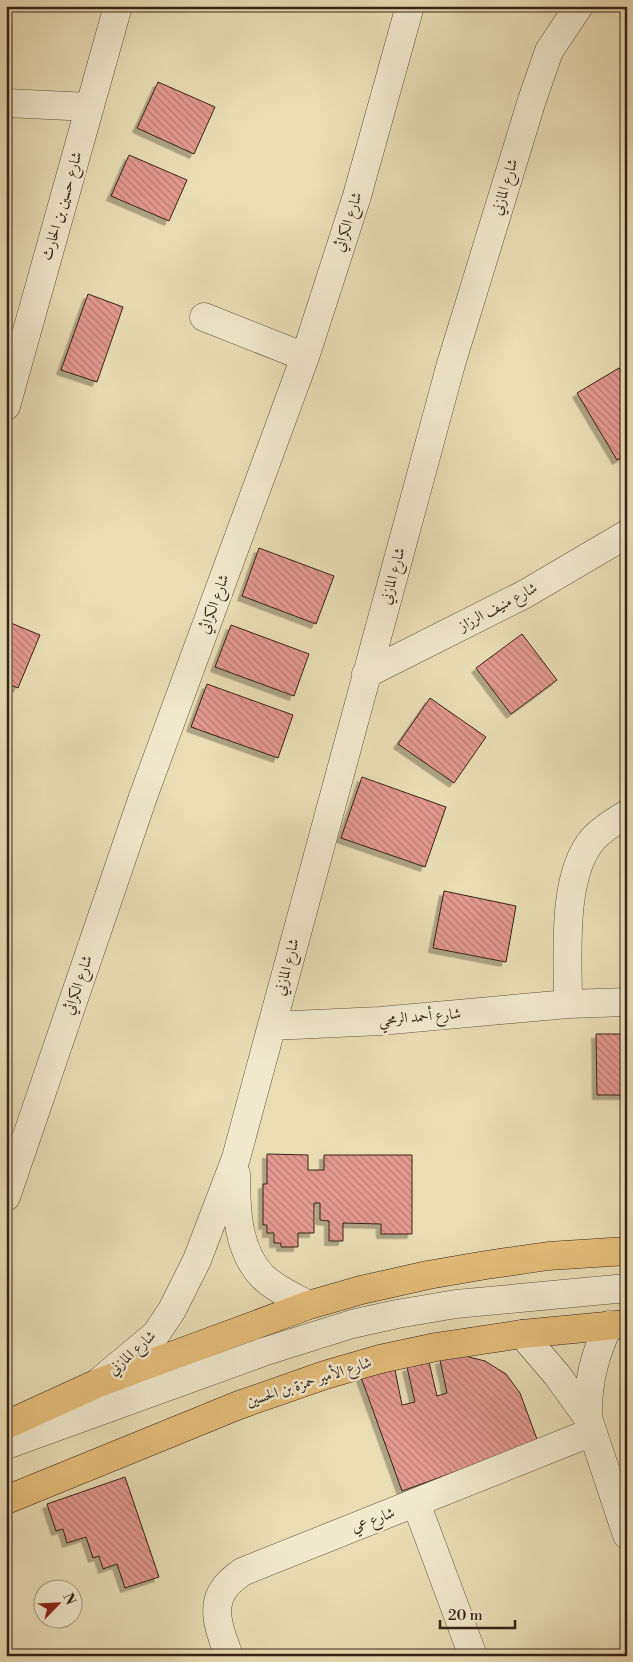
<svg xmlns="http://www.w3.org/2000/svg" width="633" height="1662" viewBox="0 0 633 1662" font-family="'Libre Bodoni',Amiri,serif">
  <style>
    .building { fill: url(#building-back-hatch); stroke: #362319; filter: url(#shadow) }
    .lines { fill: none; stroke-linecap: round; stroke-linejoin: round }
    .minor-casing { stroke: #635240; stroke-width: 29 }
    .major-casing { stroke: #362319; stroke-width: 29 }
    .minor { stroke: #f1e9ce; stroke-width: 28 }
    .major { stroke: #e5be7a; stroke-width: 28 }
    .labels { text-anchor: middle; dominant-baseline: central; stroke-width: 5; stroke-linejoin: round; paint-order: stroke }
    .street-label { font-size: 15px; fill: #362319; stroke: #f1e9ce }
  </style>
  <defs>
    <pattern id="building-back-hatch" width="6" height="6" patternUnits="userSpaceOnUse" patternTransform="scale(1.25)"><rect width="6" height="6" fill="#e3998f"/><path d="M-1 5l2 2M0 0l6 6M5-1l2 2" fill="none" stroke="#b97c74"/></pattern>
    <filter id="shadow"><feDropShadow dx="-4.5" dy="4.5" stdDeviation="0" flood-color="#0004"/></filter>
  </defs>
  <rect width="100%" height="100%" fill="#eaddb4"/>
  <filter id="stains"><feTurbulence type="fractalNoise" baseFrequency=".004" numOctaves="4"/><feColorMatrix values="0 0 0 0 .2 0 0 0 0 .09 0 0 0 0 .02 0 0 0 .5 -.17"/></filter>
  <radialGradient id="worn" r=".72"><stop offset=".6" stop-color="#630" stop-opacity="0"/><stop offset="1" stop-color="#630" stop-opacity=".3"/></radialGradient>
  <path class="building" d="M158 82 215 107 194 154 137 128Z
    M129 155 187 180 169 221 111 196Z
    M88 294 123 307 97 382 61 370Z
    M619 368 627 382V454L617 460 577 393Z
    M259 548 334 576 316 624 242 596Z
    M6 621 40 635 18 688 6 683Z
    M231 625 309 654 294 696 215 667Z
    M522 634 557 680 511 714 476 668Z
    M207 684 293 715 278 758 191 727Z
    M430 698 486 737 454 783 398 744Z
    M362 777 446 807 425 867 341 838Z
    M444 891 516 906 506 962 433 948Z
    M596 1034H627V1095H597Z
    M267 1154 308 1155V1170H324V1155H412V1234H381V1224L343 1223V1241H329V1221L320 1220V1203H314V1233H298V1247H281V1243H274V1233H267V1225H263V1184H267Z
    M461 1355 485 1361 506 1374 520 1393 538 1442 402 1491 361 1377 395 1370 402 1405 415 1402 407 1367 429 1362 437 1396 447 1393 440 1360Z
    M125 1477 159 1577 125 1588 117 1564 103 1569 99 1556 93 1558 86 1537 67 1543 63 1529 56 1531 47 1504Z"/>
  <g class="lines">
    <defs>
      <path id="minor" d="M6 103 90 107
        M204 317 305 357
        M6 406 118 6
        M366 674 525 594 627 534
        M568 1004C568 957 561 876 593 839 602 829 615 821 627 814
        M272 1026 380 1021 568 1004 627 1002
        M236 1174C236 1208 237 1251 263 1277 276 1289 293 1297 309 1305
        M6 1197 144 794 305 357 357 196 410 6
        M609 1325C594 1355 587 1384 588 1418L627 1535
        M522 1334 557 1375 588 1418
        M101 1380 156 1334 172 1310 197 1260 236 1158 451 364 532 100 549 51 579 6
        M6 1445 263 1352 352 1324 397 1314 456 1304 627 1288
        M416 1503 473 1656
        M229 1656C221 1634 208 1606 227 1585 231 1580 237 1576 242 1572L592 1432"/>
      <path id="major" d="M6 1425 98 1383 309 1305 361 1290 428 1275 486 1265 548 1256 627 1251
        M6 1500 239 1405 325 1375 380 1359 436 1347 522 1334 627 1324"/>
    </defs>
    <use href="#minor" class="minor-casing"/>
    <use href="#major" class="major-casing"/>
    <use href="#minor" class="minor"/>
    <use href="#major" class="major"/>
  </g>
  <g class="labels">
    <g class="street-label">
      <text transform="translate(505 187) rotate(-73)">شارع المازني</text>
      <text transform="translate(62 206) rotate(-74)">شارع حسين بن الحارث</text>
      <text transform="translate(348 222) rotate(-72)">شارع الكراثي</text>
      <text transform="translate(393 576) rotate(-75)">شارع المازني</text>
      <text transform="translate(214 604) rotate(-70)">شارع الكراثي</text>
      <text transform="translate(498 607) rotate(-28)">شارع منيف الرزاز</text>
      <text transform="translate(287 967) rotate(-75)">شارع المازني</text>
      <text transform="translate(78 985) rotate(-71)">شارع الكراثي</text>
      <text transform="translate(420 1017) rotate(-5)">شارع أحمد الرمحي</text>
      <text transform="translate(132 1353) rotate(-42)">شارع المازني</text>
      <text transform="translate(309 1382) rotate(-18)">شارع الأمير حمزة بن الحسين</text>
      <text transform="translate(373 1520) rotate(-21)">شارع عي</text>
    </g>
  </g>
  <rect width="633" height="1662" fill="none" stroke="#eaddb4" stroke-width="25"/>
  <rect x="8" y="8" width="618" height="1647" fill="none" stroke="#362319" stroke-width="2.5"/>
  <rect x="12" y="12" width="608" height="1637" fill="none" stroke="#362319"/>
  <g transform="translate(58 1604) rotate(66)"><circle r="24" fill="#f1e9ce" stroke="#a69a86"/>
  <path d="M0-4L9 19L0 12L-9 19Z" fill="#8f2418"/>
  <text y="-8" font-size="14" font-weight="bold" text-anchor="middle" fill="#362319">N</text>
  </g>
  <path d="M440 1620v8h75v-8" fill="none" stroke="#362319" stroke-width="2.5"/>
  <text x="448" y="1620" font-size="15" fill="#362319" stroke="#f1e9ce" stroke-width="4" paint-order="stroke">20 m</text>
  <rect width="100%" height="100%" filter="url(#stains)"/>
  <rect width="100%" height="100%" fill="url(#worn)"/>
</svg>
